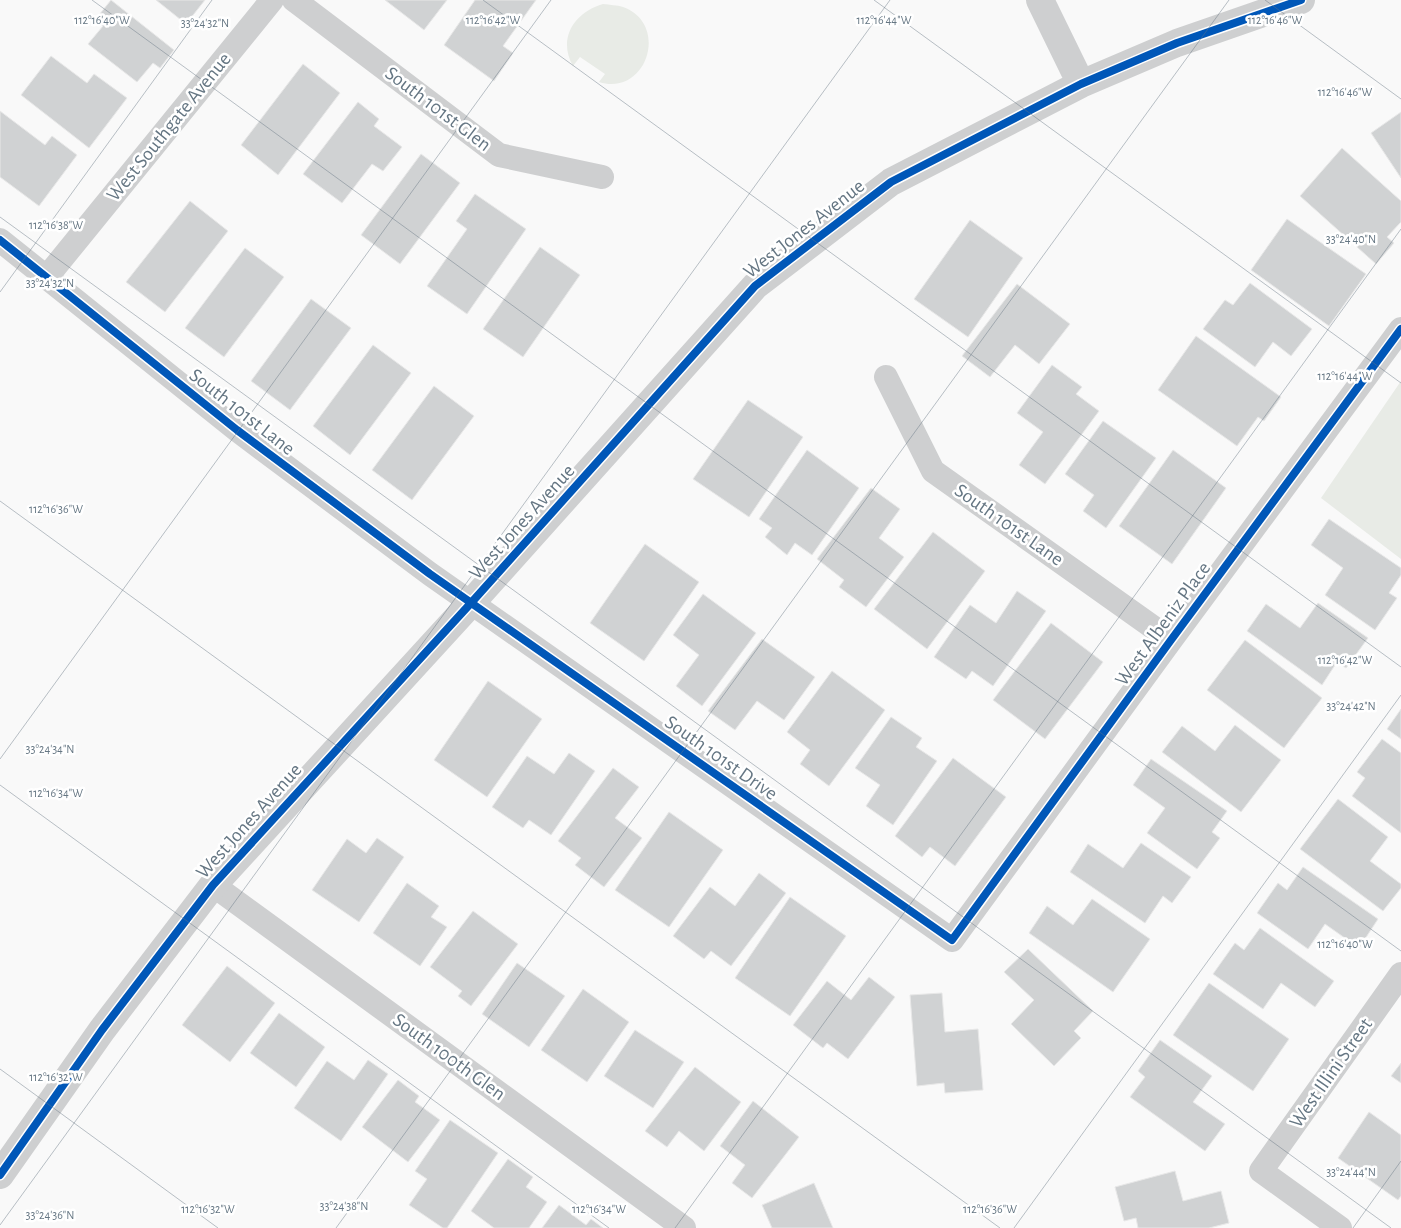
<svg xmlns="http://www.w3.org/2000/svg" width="1401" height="1228" viewBox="0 0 1401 1228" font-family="'Alegreya Sans',sans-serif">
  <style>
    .green { fill: #e8ebe6 }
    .building { fill: #d0d2d3; stroke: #e8e8e8 }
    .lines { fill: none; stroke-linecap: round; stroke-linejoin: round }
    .minor { stroke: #cecfd0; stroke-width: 24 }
    .tertiary { stroke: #cecfd0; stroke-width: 28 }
    .cycleway-casing { stroke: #fff; stroke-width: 11 }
    .cycleway { stroke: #0057b8; stroke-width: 8 }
    .ticks { fill: none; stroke: #657683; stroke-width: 1; stroke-opacity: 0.45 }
    .labels { text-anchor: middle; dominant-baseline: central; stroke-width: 5; stroke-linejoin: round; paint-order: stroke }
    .street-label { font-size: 20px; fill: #657683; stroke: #fff }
    .ticks-label { font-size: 12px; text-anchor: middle; fill: #657683; stroke: #fff; stroke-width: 5; stroke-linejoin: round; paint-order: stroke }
  </style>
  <rect width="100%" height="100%" fill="#f9f9f9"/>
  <path class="green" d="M603 4C610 5 617 5 623 7 670 24 647 97 599 82L605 74 580 57 573 66C557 38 575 12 603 4Z
    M1401 381V559L1321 498Z"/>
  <path class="building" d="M111 0 174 50 160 68 153 63 137 82 88 44 103 26 95 20Z
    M156 0H205L186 24Z
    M385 0H447L424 30Z
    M475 0H536L503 46 513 53 494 81 444 45Z
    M51 56 87 83 94 74 127 98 89 148 21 95Z
    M303 64 340 93 278 175 241 145Z
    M358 102 379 119 374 126 402 147 383 171 372 164 342 203 303 174Z
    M0 111 45 145 52 136 77 155 39 206 0 177Z
    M1401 112V178L1371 133Z
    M1342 148 1401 201V222L1387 237 1394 243 1376 264 1300 196Z
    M421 154 460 183 400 264 361 235Z
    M475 194 526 229 467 314 427 286 467 229 456 221Z
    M190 201 228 231 165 312 126 282Z
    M1287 219 1366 274 1329 326 1251 270Z
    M970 220 1023 258 968 337 914 299Z
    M540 247 580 275 523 357 483 329Z
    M245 248 284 277 224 357 185 328Z
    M1250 283 1312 329 1291 356 1273 342 1255 367 1203 329 1225 300 1233 305Z
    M1017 284 1070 324 1039 364 1015 345 990 377 962 356Z
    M311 299 351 328 290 410 251 381Z
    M1196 336 1281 397 1264 421 1258 417 1237 446 1158 390Z
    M373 345 411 373 350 455 313 426Z
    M1052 365 1082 387 1076 394 1099 411 1045 484 1019 465 1043 432 1017 413Z
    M434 386 474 416 412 500 372 470Z
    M748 400 803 437 749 517 693 479Z
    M1103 421 1156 458 1106 528 1083 511 1094 495 1065 474Z
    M807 450 859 488 812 555 795 543 787 555 765 537 772 528 759 519Z
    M1173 450 1226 488 1172 564 1119 526Z
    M871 488 900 509 879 538 904 557 866 607 839 587 844 580 817 559Z
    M1329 519 1401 568V575L1389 593 1397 598 1375 630 1325 595 1343 568 1311 545Z
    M933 532 985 571 927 649 874 609Z
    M645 544 699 582 644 661 590 623Z
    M1017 591 1046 611 993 686 972 671 966 679 934 657 970 605 996 623Z
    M703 594 756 633 702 706 676 686 699 655 673 635Z
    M1318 603 1368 638 1346 668 1337 662 1322 685 1247 631 1266 604 1300 628Z
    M1051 623 1103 662 1045 739 993 700Z
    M762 639 815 677 784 720 757 701 735 730 708 711Z
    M1245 640 1322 698 1284 748 1207 690Z
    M832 671 885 710 829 786 800 764 810 750 787 732Z
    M488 681 542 719 487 797 434 760Z
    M1401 709V739L1387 729Z
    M891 717 922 738 916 747 937 761 893 825 866 806 880 785 855 768Z
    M1235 725 1281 760 1241 812 1162 752 1182 726 1215 751Z
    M1382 739 1401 753V833L1352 796 1365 778 1357 772Z
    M569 753 595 771 551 835 529 820 523 828 492 807 527 756 554 774Z
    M953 758 1006 797 955 866 930 847 922 857 895 836Z
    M1151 759 1227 811 1212 832 1220 838 1197 869 1147 833 1165 808 1133 785Z
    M613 768 639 787 615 818 642 838 604 887 575 865 581 858 558 841Z
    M1338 799 1388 837 1370 861 1401 884V888L1383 911 1300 849Z
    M669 812 723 850 669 927 615 890Z
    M377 838 404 857 359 922 312 890 347 839 366 853Z
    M1141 843 1191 877 1172 903 1163 896 1145 923 1070 872 1088 844 1123 868Z
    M1303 867 1378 919 1359 948 1325 924 1308 949 1257 913 1278 883 1287 890Z
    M759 873 786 893 731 966 711 951 704 959 673 936 710 887 735 906Z
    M407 883 439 906 431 917 447 927 420 966 373 933Z
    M790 897 846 936 790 1016 735 978Z
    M1092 899 1150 939 1113 992 1029 933 1047 906 1073 925Z
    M473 911 518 944 471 1006 458 996 462 991 430 967Z
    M1260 928 1334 981 1315 1007 1281 983 1263 1009 1213 974 1235 943 1244 950Z
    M1028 949 1093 1011 1074 1031 1081 1038 1054 1066 1011 1024 1034 1000 1004 972Z
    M517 963 565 996 529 1047 482 1014Z
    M227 966 275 1003 230 1062 182 1025Z
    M869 977 895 997 848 1059 827 1043 823 1048 793 1025 827 981 851 1000Z
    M1209 983 1289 1039 1253 1091 1173 1035Z
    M583 989 629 1022 587 1082 541 1050Z
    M942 993 945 1032 978 1029 983 1090 945 1093 944 1083 917 1086 910 995Z
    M279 1013 325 1047 296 1087 250 1053Z
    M635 1030 684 1062 653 1108 604 1076Z
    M1160 1040 1212 1076 1193 1102 1225 1124 1205 1151 1130 1097 1145 1077 1138 1071Z
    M368 1060 388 1074 341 1141 294 1108 327 1061 354 1080Z
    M1401 1063V1083L1391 1076Z
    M695 1067 741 1102 704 1151 679 1131 667 1147 645 1131Z
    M398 1080 419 1096 415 1102 440 1120 408 1162 362 1127Z
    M753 1101 799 1137 752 1198 732 1183 745 1165 720 1146Z
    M1369 1112 1401 1135V1196L1398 1200 1338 1158Z
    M450 1120 498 1153 447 1228H443L409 1205 427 1179 415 1171Z
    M508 1159 533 1177 526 1187 547 1202 529 1228H494L471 1211Z
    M1175 1171 1183 1201 1221 1191 1229 1223 1209 1228H1138L1136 1218 1124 1221 1115 1187Z
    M814 1183 833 1228H772L762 1205Z
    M559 1205 586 1225 591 1219 603 1228H542Z"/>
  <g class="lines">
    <path class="minor" d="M294 0 499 155 602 177
      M0 240 237 430 430 574 952 940 1171 640 1401 329
      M46 278 272 0
      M886 377 933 471 1171 640
      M213 885 684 1228
      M1340 1228 1261 1171 1401 974"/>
    <path class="tertiary" d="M1040 0 1081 84
      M0 1175 102 1030 213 885 471 603 755 286 891 182 1081 84 1177 43 1301 0"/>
    <defs>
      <path id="cycleway" d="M0 240 237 430 430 574 952 940 1171 640 1401 329
        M0 1175 102 1030 213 885 471 603 755 286 891 182 1081 84 1177 43 1301 0"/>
    </defs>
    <use href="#cycleway" class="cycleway-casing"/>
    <use href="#cycleway" class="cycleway"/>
  </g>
  <path class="ticks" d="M92 0 1401 951M483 0 1401 667M874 0 1401 383M1265 0 1401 99M0 217 1391 1228M0 292 212 0M0 501 1000 1228M0 759 551 0M0 785 609 1228M0 1069 218 1228M0 1225 890 0M336 1228 1229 0M675 1228 1401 229M1014 1228 1401 695M1353 1228 1401 1161"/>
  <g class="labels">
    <g class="street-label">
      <text transform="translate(438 109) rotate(37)">South 101st Glen</text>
      <text transform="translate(169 127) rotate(-51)">West Southgate Avenue</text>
      <text transform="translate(804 229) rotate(-38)">West Jones Avenue</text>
      <text transform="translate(242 412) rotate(38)">South 101st Lane</text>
      <text transform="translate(522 522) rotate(-48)">West Jones Avenue</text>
      <text transform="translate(1009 525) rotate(35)">South 101st Lane</text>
      <text transform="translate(1163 624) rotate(-54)">West Albeniz Place</text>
      <text transform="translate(721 758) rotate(35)">South 101st Drive</text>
      <text transform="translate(249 821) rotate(-48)">West Jones Avenue</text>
      <text transform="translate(449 1057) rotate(36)">South 100th Glen</text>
      <text transform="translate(1331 1073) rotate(-55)">West Illini Street</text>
    </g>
  </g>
  <g class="ticks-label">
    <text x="102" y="24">112°16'40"W</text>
    <text x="493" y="24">112°16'42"W</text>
    <text x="1275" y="24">112°16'46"W</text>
    <text x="884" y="24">112°16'44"W</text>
    <text x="205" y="27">33°24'32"N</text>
    <text x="1345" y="96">112°16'46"W</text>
    <text x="56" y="229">112°16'38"W</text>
    <text x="1351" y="243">33°24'40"N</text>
    <text x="50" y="287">33°24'32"N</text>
    <text x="1345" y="380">112°16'44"W</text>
    <text x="56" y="513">112°16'36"W</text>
    <text x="1345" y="664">112°16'42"W</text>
    <text x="1351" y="710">33°24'42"N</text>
    <text x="50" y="753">33°24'34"N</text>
    <text x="56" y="797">112°16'34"W</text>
    <text x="1345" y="948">112°16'40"W</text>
    <text x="56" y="1081">112°16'32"W</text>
    <text x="1351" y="1176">33°24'44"N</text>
    <text x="344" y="1210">33°24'38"N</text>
    <text x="208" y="1213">112°16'32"W</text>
    <text x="599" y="1213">112°16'34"W</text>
    <text x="990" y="1213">112°16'36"W</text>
    <text x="50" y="1219">33°24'36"N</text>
  </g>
</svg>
